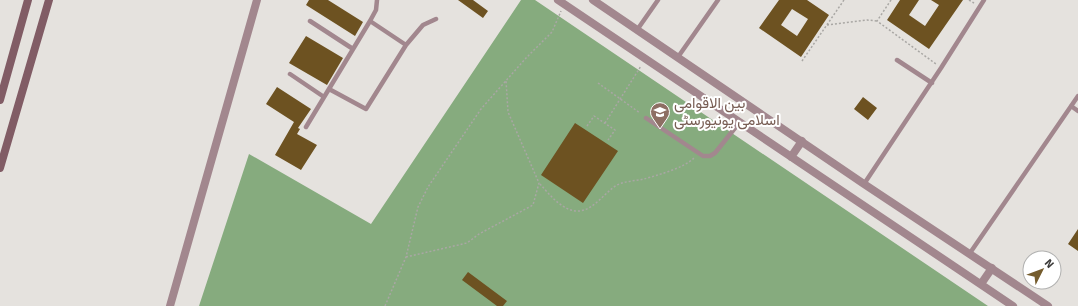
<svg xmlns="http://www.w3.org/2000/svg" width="1078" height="306" viewBox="0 0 1078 306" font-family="Signika,Vazirmatn,sans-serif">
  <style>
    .forest { fill: #86ab7e }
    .building { fill: #6d5221; fill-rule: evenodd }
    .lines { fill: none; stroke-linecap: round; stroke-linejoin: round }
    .path { stroke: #a9a7a4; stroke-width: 1.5; stroke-dasharray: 2 2; stroke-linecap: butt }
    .service { stroke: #a2878e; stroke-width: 4.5 }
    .minor { stroke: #a2878e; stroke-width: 8 }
    .tertiary { stroke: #a2878e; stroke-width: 8 }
    .secondary { stroke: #815c65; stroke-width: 8 }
    .labels { text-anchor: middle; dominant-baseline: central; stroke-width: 4; stroke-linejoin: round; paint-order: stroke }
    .education-label { font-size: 15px; fill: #785e54; stroke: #fff; text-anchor: start }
  </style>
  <rect width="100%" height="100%" fill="#e5e2de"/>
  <path class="forest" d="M521 0H535L988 306H199L249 154 371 224Z"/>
  <path class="building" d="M309 0H328L363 22 355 36 306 5Z
    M458 0H473L488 11 483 18Z
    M779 0H807L829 15 801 57 759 28ZM792 9 808 19 797 36 781 25Z
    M900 0H919L909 15 925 26 939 5 931 0H963L929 49 887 20Z
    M306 36 343 58 327 85 289 63Z
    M277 87 311 109 298 128 300 129 297 134 317 145 301 170 275 155 294 122 266 104Z
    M863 97 877 108 868 120 854 109Z
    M575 123 618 151 583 203 541 175Z
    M1078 229V251L1068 244Z
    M468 272 507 301 503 306H497L462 280Z"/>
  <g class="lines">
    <path class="path" d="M891 0 877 21 936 64
      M969 0 974 3
      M827 25 867 20 877 21
      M802 61 844 0
      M598 83 640 113
      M605 123 641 66
      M587 126 594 116 615 130 608 140
      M540 184C550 195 563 212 579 211 594 210 605 192 617 185 625 181 635 181 644 179 658 175 684 168 694 158
      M406 257 467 243 479 234 533 205 539 183 508 112 506 80
      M385 306 406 257 418 207 428 187 481 109 527 57 552 32 561 11"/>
    <path class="service" d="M310 21 353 49
      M370 21 406 45
      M637 30 658 0
      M678 57 718 0
      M897 60 932 83
      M290 74 324 97
      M329 89 366 109 406 45 423 25 436 19
      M1071 106 1078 111
      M646 118 703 156H710L715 153 739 123
      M306 127 370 21 376 10 377 0
      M864 184 941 68 984 0
      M970 253 1078 96"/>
    <path class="minor" d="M170 306 257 0"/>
    <path class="tertiary" d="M558 0 1013 306
      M593 0 864 184 1048 306
      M791 157 802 141
      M981 284 992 268"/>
    <path class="secondary" d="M0 100 28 0
      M0 168 49 0"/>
  </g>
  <defs>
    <symbol id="university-pin" viewBox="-11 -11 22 30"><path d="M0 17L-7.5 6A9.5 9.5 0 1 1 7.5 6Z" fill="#8d6e63" stroke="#fff"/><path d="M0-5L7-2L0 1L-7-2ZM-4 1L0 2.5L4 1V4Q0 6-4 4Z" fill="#fff"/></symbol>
  </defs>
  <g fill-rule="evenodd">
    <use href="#university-pin" x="649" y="101" width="22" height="30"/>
  </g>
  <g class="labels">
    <g class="education-label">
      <text x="674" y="103">بین الاقوامی<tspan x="674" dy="17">اسلامی یونیورسٹی</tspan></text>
    </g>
  </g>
  <g transform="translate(1042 270) rotate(48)"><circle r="19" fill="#ffffff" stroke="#b1b1b0"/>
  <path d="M0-3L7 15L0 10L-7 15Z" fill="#755c2d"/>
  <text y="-6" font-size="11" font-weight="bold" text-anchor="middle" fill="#3c3b39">N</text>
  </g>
</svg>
